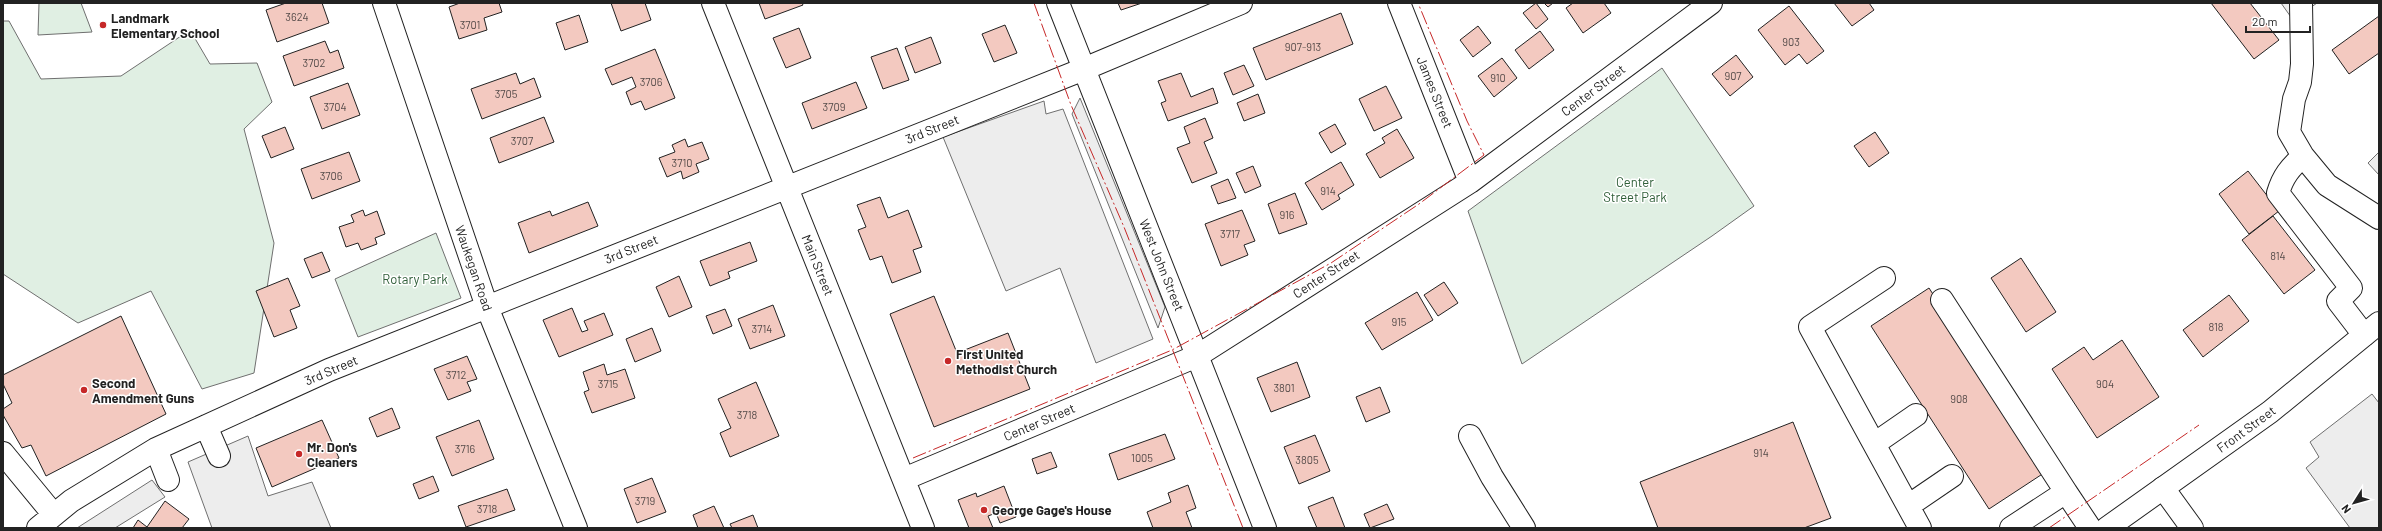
<svg xmlns="http://www.w3.org/2000/svg" width="2382" height="531" viewBox="0 0 2382 531" font-family="Barlow,sans-serif">
  <style>
    .green { fill: #e0efe3; stroke: #6f6f6f }
    .parking { fill: #ededed; stroke: #6f6f6f }
    .building { fill: #f3c9c0; stroke: #222 }
    .lines { fill: none; stroke-linecap: round; stroke-linejoin: round }
    .minor-casing { stroke: #222; stroke-width: 24 }
    .major-casing { stroke: #222; stroke-width: 24 }
    .minor { stroke: #fff; stroke-width: 22 }
    .major { stroke: #fff; stroke-width: 22 }
    .power { stroke: #c62828; stroke-width: 1; stroke-dasharray: 14 3 2 3; stroke-linecap: butt }
    .poi-dot { fill: #c62828; stroke: #fff; stroke-width: 1.5 }
    .labels { text-anchor: middle; dominant-baseline: central; stroke-width: 3; stroke-linejoin: round; paint-order: stroke }
    .number-label { font-size: 11px; fill: #564c4a }
    .poi-label { font-size: 13px; font-weight: bold; fill: #222; stroke: #fff; text-anchor: start }
    .street-label { font-size: 13px; fill: #222; stroke: #fff }
    .park-label { font-size: 13px; fill: #2f5e38; stroke: #fff }
  </style>
  <rect width="100%" height="100%" fill="#fff"/>
  <path class="green" d="M39 3H81L92 32 38 35Z
    M3 21H9L41 79 121 76 190 30 210 64 257 63 272 102 244 129 274 243 254 373 202 389 151 291 78 323 3 274Z
    M1662 68 1754 206 1712 236 1522 364 1468 211Z
    M436 233 461 298 358 337 335 279Z"/>
  <path class="parking" d="M2281 3H2317L2293 20Z
    M1080 98 1165 307 1158 328 1072 114Z
    M1044 101 1046 114 1063 109 1153 339 1096 363 1060 268 1006 291 943 137Z
    M2379 152V175L2368 163Z
    M2372 394 2379 403V528H2350L2306 468 2319 457 2310 442Z
    M248 436 268 496 312 482 331 528H212L188 462Z
    M152 480 165 497 115 528H77Z"/>
  <path class="building" d="M286 3H322L329 23 277 42 266 10Z
    M460 3H499L502 12 484 18 487 30 459 39 449 7Z
    M611 3H645L651 20 621 31Z
    M759 3H802L803 5 765 19Z
    M1118 3H1142L1121 10Z
    M1536 3 1548 19 1536 29 1523 13Z
    M1544 3H1553L1548 7Z
    M1573 3H1604L1611 13 1583 33 1566 8Z
    M1834 3H1869L1874 10 1852 26Z
    M2211 3H2250L2279 40 2254 59Z
    M1789 6 1824 51 1807 64 1799 54 1785 65 1758 30Z
    M1341 13 1353 44 1266 80 1253 48Z
    M579 15 588 42 565 50 556 23Z
    M2379 16V53L2349 74 2332 50Z
    M1005 25 1017 53 994 62 982 34Z
    M1478 26 1491 43 1473 57 1460 40Z
    M799 28 811 58 786 68 773 38Z
    M1540 31 1554 50 1529 69 1515 50Z
    M931 37 941 63 915 73 905 47Z
    M325 41 330 53 338 50 344 68 294 86 283 56Z
    M897 48 909 80 883 89 871 57Z
    M655 49 675 98 645 110 641 101 631 105 626 92 636 87 632 77 612 85 605 69Z
    M1736 55 1753 77 1730 96 1712 74Z
    M1502 58 1517 78 1494 97 1478 76Z
    M1244 65 1254 86 1233 95 1224 73Z
    M516 73 520 84 534 78 541 97 482 119 471 89Z
    M1181 73 1191 97 1213 88 1218 103 1168 121 1161 103 1166 101 1158 81Z
    M856 82 867 108 812 129 802 103Z
    M348 83 360 115 322 129 310 97Z
    M1386 86 1402 118 1374 131 1359 99Z
    M1258 94 1265 113 1244 121 1237 103Z
    M544 117 554 142 499 163 490 138Z
    M1205 118 1213 138 1204 142 1217 173 1192 183 1177 148 1190 143 1184 127Z
    M1335 124 1346 144 1331 153 1319 133Z
    M285 127 294 149 271 158 262 136Z
    M1397 129 1414 158 1380 178 1366 154 1385 143 1382 138Z
    M1875 132 1889 153 1869 167 1854 146Z
    M685 139 688 147 702 142 709 159 696 164 699 172 683 179 681 171 667 177 659 158 675 152 672 145Z
    M349 152 360 181 312 199 301 169Z
    M1341 162 1354 185 1338 195 1340 199 1322 210 1305 183Z
    M1253 166 1261 186 1245 193 1236 173Z
    M2248 171 2279 211 2249 234 2219 194Z
    M1228 179 1236 198 1218 204 1211 186Z
    M1295 193 1307 224 1279 234 1268 204Z
    M880 197 888 218 908 210 922 247 913 250 921 272 892 283 882 256 870 260 858 230 866 227 857 205Z
    M588 202 598 226 529 253 518 223 550 211 552 216Z
    M363 210 365 216 377 211 385 234 375 238 377 244 361 250 358 243 346 247 339 227 354 222 351 215Z
    M1242 210 1255 241 1244 245 1248 255 1221 266 1205 224Z
    M2273 216 2315 270 2284 294 2242 240Z
    M750 242 757 261 728 272 730 278 710 286 700 261Z
    M322 252 330 271 312 278 304 259Z
    M2021 258 2056 312 2026 332 1991 278Z
    M679 276 692 307 669 317 656 287Z
    M288 278 300 306 290 310 297 328 274 337 256 291Z
    M1444 282 1458 303 1438 316 1424 295Z
    M1929 288 2047 471 1989 509 1871 326Z
    M1417 292 1433 320 1382 350 1365 323Z
    M2229 295 2249 321 2203 357 2183 330Z
    M934 296 957 353 1008 333 1030 389 934 427 890 314Z
    M773 305 785 336 750 349 738 319Z
    M572 308 582 332 588 330 584 321 604 313 613 335 559 357 543 320Z
    M725 309 732 326 713 334 706 316Z
    M121 316 166 414 46 476 31 445 22 448 3 415V409L12 403 3 384V375Z
    M652 328 661 351 635 362 626 339Z
    M2122 340 2159 397 2097 438 2052 369 2084 347 2093 360Z
    M467 356 477 379 467 382 471 391 448 400 434 369Z
    M1297 362 1310 397 1271 412 1257 378Z
    M604 364 607 375 625 369 635 398 592 413 584 392 589 390 583 372Z
    M756 382 779 436 730 457 720 433 731 428 718 399Z
    M1380 387 1390 412 1366 422 1356 397Z
    M392 408 400 428 377 437 369 418Z
    M322 420 339 458 272 487 256 448Z
    M479 420 494 459 452 476 436 437Z
    M1793 422 1831 518 1804 528H1658L1640 482Z
    M1165 434 1175 459 1118 480 1109 454Z
    M1315 435 1330 471 1299 484 1284 447Z
    M1051 452 1057 467 1037 474 1032 459Z
    M433 476 439 491 419 499 413 484Z
    M652 478 666 512 637 523 624 489Z
    M1188 485 1196 508 1186 512 1192 528H1153L1147 512 1171 502 1168 493Z
    M1004 486 1016 517 1000 523 996 513 988 516 993 528H969L958 500 976 493 977 497Z
    M507 489 515 510 466 527 458 506Z
    M1333 497 1345 528H1317L1308 507Z
    M165 501 189 519 182 528H133L138 520 147 527Z
    M1387 504 1394 519 1370 528 1364 514Z
    M714 506 724 528H698L693 515Z
    M753 515 758 528H732L730 524Z"/>
  <g class="lines">
    <defs>
      <path id="minor" d="M384 3 487 307 576 528
        M713 3 923 528
        M1058 3 1265 528
        M1399 3 1470 182
        M2301 3 2302 64 2300 82 2294 99 2289 132 2303 156 2327 185 2379 218
        M2303 156C2290 168 2283 176 2278 193L2351 288 2338 301 2364 335
        M1884 278 1810 327 1920 528
        M1942 300 2066 492
        M206 426 219 456
        M1470 436 1492 477 1524 528
        M1874 444 1916 415
        M156 449 168 480
        M3 453 54 515
        M904 479 1197 356 1470 182 1711 3
        M2163 488 2192 528
        M1908 506 1952 476
        M38 528 71 501 156 449 329 370 1084 69 1241 3
        M2011 528 2066 492 2090 528"/>
      <path id="major" d="M2107 528 2270 412 2379 323"/>
    </defs>
    <use href="#minor" class="minor-casing"/>
    <use href="#major" class="major-casing"/>
    <use href="#minor" class="minor"/>
    <use href="#major" class="major"/>
    <path class="power" d="M1034 3 1071 105 1124 227 1243 528
      M913 458 1172 350 1331 263 1419 204 1484 155 1467 121 1418 3
      M2049 528 2199 425"/>
  </g>
  <g class="poi-dot">
    <circle cx="103" cy="25" r="4"/>
    <circle cx="948" cy="361" r="4"/>
    <circle cx="84" cy="390" r="4"/>
    <circle cx="299" cy="454" r="4"/>
    <circle cx="984" cy="510" r="4"/>
  </g>
  <g class="labels">
    <g class="number-label">
      <text x="297" y="16">3624</text>
      <text x="470" y="24">3701</text>
      <text x="1791" y="41">903</text>
      <text x="1303" y="46">907-913</text>
      <text x="314" y="62">3702</text>
      <text x="1733" y="75">907</text>
      <text x="1498" y="77">910</text>
      <text x="651" y="81">3706</text>
      <text x="506" y="93">3705</text>
      <text x="335" y="106">3704</text>
      <text x="834" y="106">3709</text>
      <text x="522" y="140">3707</text>
      <text x="682" y="162">3710</text>
      <text x="331" y="175">3706</text>
      <text x="1328" y="190">914</text>
      <text x="1287" y="214">916</text>
      <text x="1230" y="233">3717</text>
      <text x="2278" y="255">814</text>
      <text x="1399" y="321">915</text>
      <text x="2216" y="326">818</text>
      <text x="762" y="328">3714</text>
      <text x="456" y="374">3712</text>
      <text x="608" y="383">3715</text>
      <text x="2105" y="383">904</text>
      <text x="1284" y="387">3801</text>
      <text x="1959" y="398">908</text>
      <text x="747" y="414">3718</text>
      <text x="465" y="448">3716</text>
      <text x="1761" y="452">914</text>
      <text x="1142" y="457">1005</text>
      <text x="1307" y="459">3805</text>
      <text x="645" y="500">3719</text>
      <text x="487" y="508">3718</text>
    </g>
    <g class="poi-label">
      <text x="111" y="18">Landmark<tspan x="111" dy="15">Elementary School</tspan></text>
      <text x="956" y="354">First United<tspan x="956" dy="15">Methodist Church</tspan></text>
      <text x="92" y="383">Second<tspan x="92" dy="15">Amendment Guns</tspan></text>
      <text x="307" y="447">Mr. Don's<tspan x="307" dy="15">Cleaners</tspan></text>
      <text x="992" y="510">George Gage's House</text>
    </g>
    <g class="street-label">
      <text transform="translate(1593 90) rotate(-37)">Center Street</text>
      <text transform="translate(1435 92) rotate(68)">James Street</text>
      <text transform="translate(932 129) rotate(-22)">3rd Street</text>
      <text transform="translate(631 249) rotate(-22)">3rd Street</text>
      <text transform="translate(818 265) rotate(68)">Main Street</text>
      <text transform="translate(1162 265) rotate(68)">West John Street</text>
      <text transform="translate(474 268) rotate(71)">Waukegan Road</text>
      <text transform="translate(1326 274) rotate(-33)">Center Street</text>
      <text transform="translate(331 370) rotate(-23)">3rd Street</text>
      <text transform="translate(1039 422) rotate(-23)">Center Street</text>
      <text transform="translate(2246 429) rotate(-36)">Front Street</text>
    </g>
    <g class="park-label">
      <text x="1635" y="182">Center<tspan x="1635" dy="15">Street Park</tspan></text>
      <text x="415" y="279">Rotary Park</text>
    </g>
  </g>
  <rect width="2382" height="531" fill="none" stroke="#222222" stroke-width="8"/>
  <g transform="translate(2354 503) rotate(233)" stroke="#ffffff" stroke-width="3" paint-order="stroke">
  <path d="M0-3L7 15L0 10L-7 15Z" fill="#222222"/>
  <text y="-6" font-size="11" font-weight="bold" text-anchor="middle" fill="#222222">N</text>
  </g>
  <path d="M2246 26v6h64v-6" fill="none" stroke="#222222" stroke-width="2"/>
  <text x="2252" y="26" font-size="12" fill="#222222" stroke="#ffffff" stroke-width="3" paint-order="stroke">20 m</text>
</svg>
